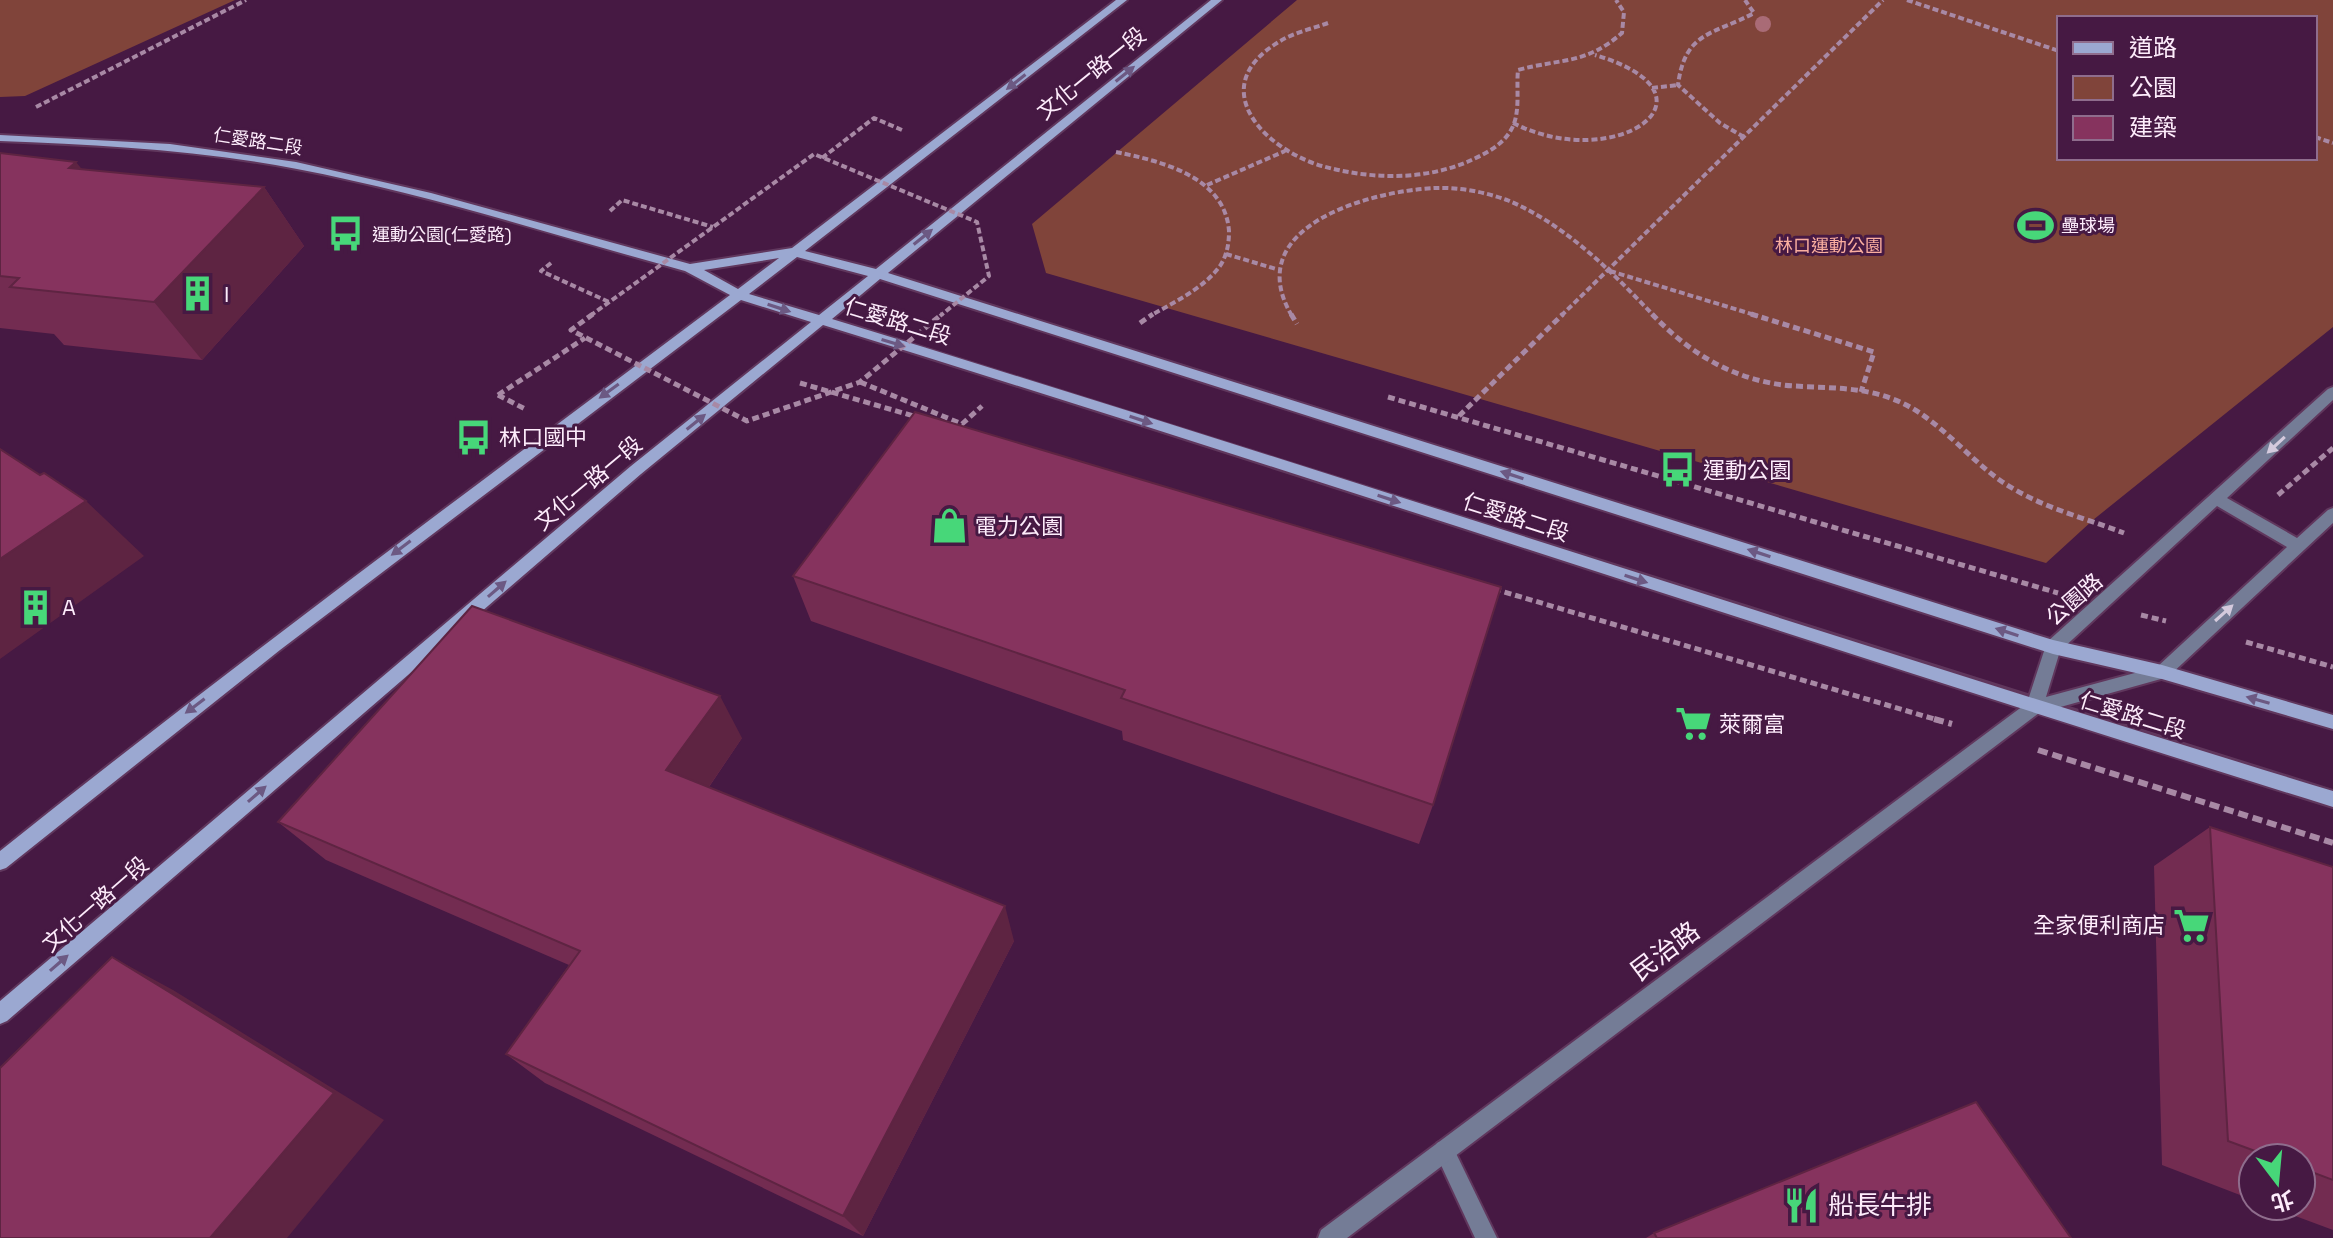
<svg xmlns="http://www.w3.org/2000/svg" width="2333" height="1238" viewBox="0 0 2333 1238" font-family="'Space Grotesk','Noto Sans TC',sans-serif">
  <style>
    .green { fill: #80443a; fill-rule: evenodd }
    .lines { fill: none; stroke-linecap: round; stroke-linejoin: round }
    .lane-casing { stroke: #60375d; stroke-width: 4 }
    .street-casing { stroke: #60375d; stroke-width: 4 }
    .secondary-casing { stroke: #60375d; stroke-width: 4 }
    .path-far2 { stroke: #a889a5; stroke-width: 4; stroke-dasharray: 6 3; stroke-linecap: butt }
    .path-far1 { stroke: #a889a5; stroke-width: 5; stroke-dasharray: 7 4; stroke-linecap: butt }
    .path { stroke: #a889a5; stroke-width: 6; stroke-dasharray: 10 5; stroke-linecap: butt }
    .lane { fill: #747c96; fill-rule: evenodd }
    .street { fill: #747c96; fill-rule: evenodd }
    .secondary { fill: #9ba8d1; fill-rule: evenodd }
    .path-bridge-far1 { stroke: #a889a5; stroke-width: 4; stroke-dasharray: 6 3; stroke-linecap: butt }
    .path-bridge { stroke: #a889a5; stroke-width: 5; stroke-dasharray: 7 4; stroke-linecap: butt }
    .tree { fill: #a96b76 }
    .wall { fill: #732c51 }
    .shaded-wall { fill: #5e2442 }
    .building { fill: #86335e; stroke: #5e2442; stroke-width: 2 }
    .oneway { fill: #6c5983 }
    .oneway2 { fill: #d4cadd }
    .labels { text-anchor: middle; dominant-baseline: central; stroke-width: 6; stroke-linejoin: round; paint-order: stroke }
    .far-street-label { font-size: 18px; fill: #fdecfb; stroke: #461943 }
    .far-poi-label { font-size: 18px; fill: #fdecfb; stroke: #461943; text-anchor: start }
    .far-park-label { font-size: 18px; fill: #faae9f; stroke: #461943 }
    .street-label { font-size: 22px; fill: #fdecfb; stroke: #461943 }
    .poi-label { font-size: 22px; fill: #fdecfb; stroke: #461943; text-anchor: start }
    .near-street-label { font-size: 26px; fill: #fdecfb; stroke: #461943 }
    .near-poi-label { font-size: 26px; fill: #fdecfb; stroke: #461943; text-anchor: start }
  </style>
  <rect width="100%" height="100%" fill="#461943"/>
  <path class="green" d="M0 0H235L25 96 0 97Z
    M1297 0H2333V327L2093 520 2046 563 1046 273 1032 224ZM2315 18V158H2059V18Z"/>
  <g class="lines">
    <defs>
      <path id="lane" d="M1444 1140 1451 1143 1497 1238H1475L1434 1150 1437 1143Z"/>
      <path id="street" d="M2333 387V400L2227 498 2297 538 2328 510 2333 508V523L2168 677 2039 713 1347 1238H1318L1321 1230 2027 703 2047 642 2328 389ZM2217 506 2287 547 2157 667 2046 697 2060 651Z"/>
      <path id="secondary" d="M1116 0H1127L805 251 876 269 1211 0H1222L888 273 2053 640 2162 665 2333 715V729L2162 679 2053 654 880 279 832 319C1333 472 1831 638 2333 791V807C1829 650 1328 481 823 325L641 474 7 1021 0 1024V1001L631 466 811 322 741 300 280 650 6 868 0 870V851C239 660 485 479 730 295L685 271C557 236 428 194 297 169 199 150 99 145 0 141V135L170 144 296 162 431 193 690 264 792 248ZM797 257 868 276 819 315 749 294ZM779 258 738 289 704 270Z"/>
    </defs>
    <use href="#lane" class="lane-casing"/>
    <use href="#street" class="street-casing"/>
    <use href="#secondary" class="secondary-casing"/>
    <path class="path-far2" d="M1907 0 2059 51
      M1328 23C1311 29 1292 33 1277 43 1205 88 1264 149 1322 166 1369 179 1421 181 1467 162 1483 155 1502 146 1511 130 1521 113 1516 89 1518 70 1562 58 1585 65 1622 33L1624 12 1616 0
      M1652 88 1678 85
      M36 107 246 0
      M1513 123C1616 175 1730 95 1595 55
      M1744 137 1720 123 1678 85C1685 31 1713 35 1754 13L1745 0
      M2315 137 2333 143
      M1116 152C1160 161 1225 176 1229 231 1229 244 1227 255 1220 266 1203 289 1174 302 1150 316
      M822 158 874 118 902 130
      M1207 185 1285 151
      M610 211 622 200 713 227
      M1226 254 1276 269
      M551 263 541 271 609 302
      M1610 271 1758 316
      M1292 316C1239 227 1369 191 1435 188 1458 187 1485 192 1507 200 1565 224 1611 271 1654 316
      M1561 316 1883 0"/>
    <path class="path-far1" d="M1291 314 1297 324
      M1652 314C1691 355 1737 382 1794 386 1827 388 1860 387 1890 398 1934 413 1964 455 2001 481 2039 507 2082 517 2124 533
      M1751 314 1874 352 1861 392
      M1140 323 1153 314
      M860 382 962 424 982 406
      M800 383 917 417
      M498 395 585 338
      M498 395 527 410
      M1388 397 2058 593
      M1459 416 1563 314
      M2278 495 2333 448
      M1494 589 1941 721
      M2141 615 2166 621
      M2246 642 2333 667"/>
    <path class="path" d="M1934 719 1952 724
      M2038 750 2333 843"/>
    <use href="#lane" class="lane"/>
    <use href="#street" class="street"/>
    <use href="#secondary" class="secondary"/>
    <path class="path-bridge-far1" d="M590 316 814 154 977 222 989 276 940 316"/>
    <path class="path-bridge" d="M593 314 571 330 747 421 860 382 942 314"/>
  </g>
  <circle class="tree" cx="1763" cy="24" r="8"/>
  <path class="wall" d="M0 153 82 169 264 187 304 246 202 360 64 345 54 334 0 328Z
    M915 412 1433 805 1419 844 1123 740 1122 731 811 621 793 576Z
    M742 738 709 787 1014 941 863 1236 545 1083 506 1054 569 965 326 860 278 822Z
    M2210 827 2333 867V1230L2269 1206H2301V1158H2253V1200L2162 1165 2154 866Z
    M1654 1233 2071 1238H1646Z"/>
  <path class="shaded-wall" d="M76 162 123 220 69 168Z
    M264 187 304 246 202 360 154 302Z
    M86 501 144 556 0 659V559Z
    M720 696 742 738 693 810 666 770Z
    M1005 906 1014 941 863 1236 843 1216Z
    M112 957 173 990 384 1120 287 1238H210Z"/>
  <path class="building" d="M0 153 76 162 69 168 264 187 154 302 10 287 19 278 0 276Z
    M915 412 1501 587 1433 805 1121 698 1125 690 793 576Z
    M0 449 40 475 44 473 86 501 0 559Z
    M472 606 720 696 666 770 1005 906 843 1216 506 1054 580 951 278 822Z
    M2210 827 2333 867V1180L2301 1168V1158H2274L2228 1141Z
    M112 957 334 1093 210 1238H0V1068Z
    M1976 1102 2071 1238H1657L1654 1233Z"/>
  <defs><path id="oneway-solid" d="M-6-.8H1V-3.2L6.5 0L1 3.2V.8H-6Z" transform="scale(2)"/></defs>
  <g class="oneway">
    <use href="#oneway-solid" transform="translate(1125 74) rotate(-39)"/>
    <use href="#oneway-solid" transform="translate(1016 82) rotate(142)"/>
    <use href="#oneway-solid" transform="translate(923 237) rotate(-39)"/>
    <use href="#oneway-solid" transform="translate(779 308) rotate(18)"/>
    <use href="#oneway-solid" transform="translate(893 343) rotate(17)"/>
    <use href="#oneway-solid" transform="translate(609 391) rotate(144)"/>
    <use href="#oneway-solid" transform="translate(1141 420) rotate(18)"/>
    <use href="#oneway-solid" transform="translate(696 422) rotate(-39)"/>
    <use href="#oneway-solid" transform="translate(1512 475) rotate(-162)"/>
    <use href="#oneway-solid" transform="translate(1389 499) rotate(18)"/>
    <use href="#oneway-solid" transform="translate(401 548) rotate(143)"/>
    <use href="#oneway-solid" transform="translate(1759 553) rotate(-162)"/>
    <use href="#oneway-solid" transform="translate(1636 579) rotate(18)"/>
    <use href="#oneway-solid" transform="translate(497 589) rotate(-41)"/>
    <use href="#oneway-solid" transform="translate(2007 632) rotate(-162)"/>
    <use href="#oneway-solid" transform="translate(2258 700) rotate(-164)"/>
    <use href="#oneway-solid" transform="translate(195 706) rotate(143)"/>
    <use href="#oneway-solid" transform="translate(257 794) rotate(-41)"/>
    <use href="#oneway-solid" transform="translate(59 963) rotate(-41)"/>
  </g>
  <g class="oneway2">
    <use href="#oneway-solid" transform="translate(2276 445) rotate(137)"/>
    <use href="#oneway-solid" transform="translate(2224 613) rotate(-42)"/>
  </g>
  <defs>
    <symbol id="stadium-bare" viewBox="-9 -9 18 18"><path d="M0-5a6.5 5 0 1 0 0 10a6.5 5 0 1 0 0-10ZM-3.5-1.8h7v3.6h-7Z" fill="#47d779" stroke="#461943" stroke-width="2.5" paint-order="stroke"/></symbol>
    <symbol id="bus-bare" viewBox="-9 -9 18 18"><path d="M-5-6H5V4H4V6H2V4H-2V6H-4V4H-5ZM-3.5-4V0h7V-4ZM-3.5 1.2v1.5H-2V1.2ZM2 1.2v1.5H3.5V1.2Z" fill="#47d779" stroke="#461943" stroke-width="2.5" paint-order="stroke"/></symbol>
    <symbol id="building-bare" viewBox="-9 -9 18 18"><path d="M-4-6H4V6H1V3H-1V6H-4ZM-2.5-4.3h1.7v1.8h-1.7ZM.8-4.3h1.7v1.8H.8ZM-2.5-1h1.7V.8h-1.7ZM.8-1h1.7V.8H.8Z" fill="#47d779" stroke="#461943" stroke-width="2.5" paint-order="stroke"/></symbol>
    <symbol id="shop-bare" viewBox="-9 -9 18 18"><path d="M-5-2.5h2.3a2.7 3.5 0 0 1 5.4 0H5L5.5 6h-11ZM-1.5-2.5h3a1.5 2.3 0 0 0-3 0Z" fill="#47d779" stroke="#461943" stroke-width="2.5" paint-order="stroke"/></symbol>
    <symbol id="supermarket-bare" viewBox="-9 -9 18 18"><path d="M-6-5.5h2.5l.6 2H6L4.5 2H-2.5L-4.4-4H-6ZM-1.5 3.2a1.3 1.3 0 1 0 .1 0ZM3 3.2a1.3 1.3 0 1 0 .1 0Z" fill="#47d779" stroke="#461943" stroke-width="2.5" paint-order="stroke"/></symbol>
    <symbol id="restaurant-bare" viewBox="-9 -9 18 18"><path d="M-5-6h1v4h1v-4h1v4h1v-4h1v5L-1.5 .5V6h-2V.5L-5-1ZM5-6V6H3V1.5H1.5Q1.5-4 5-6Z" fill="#47d779" stroke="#461943" stroke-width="2.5" paint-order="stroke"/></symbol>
  </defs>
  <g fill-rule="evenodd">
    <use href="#stadium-bare" x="2010" y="200" width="51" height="51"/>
    <use href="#bus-bare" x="320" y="208" width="51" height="51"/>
    <use href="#building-bare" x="172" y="268" width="51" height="51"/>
    <use href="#bus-bare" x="448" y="412" width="51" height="51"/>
    <use href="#bus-bare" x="1652" y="444" width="51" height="51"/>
    <use href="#shop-bare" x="924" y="500" width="51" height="51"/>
    <use href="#building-bare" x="10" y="582" width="51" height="51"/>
    <use href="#supermarket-bare" x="1668" y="698" width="51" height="51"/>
    <use href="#supermarket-bare" x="2166" y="900" width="51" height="51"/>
    <use href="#restaurant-bare" x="1776" y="1180" width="51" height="51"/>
  </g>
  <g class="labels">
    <g class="far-street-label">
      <text transform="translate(258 141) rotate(9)">仁愛路二段</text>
    </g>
    <g class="far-poi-label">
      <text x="2061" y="225">壘球場</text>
      <text x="372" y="234">運動公園(仁愛路)</text>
    </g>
    <g class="far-park-label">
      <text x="1829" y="245">林口運動公園</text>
    </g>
    <g class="street-label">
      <text transform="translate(1091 73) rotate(-39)">文化一路一段</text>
      <text transform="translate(898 321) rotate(17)">仁愛路二段</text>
      <text transform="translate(588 483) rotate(-40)">文化一路一段</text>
      <text transform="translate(1516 517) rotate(18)">仁愛路二段</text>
      <text transform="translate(2074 599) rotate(-41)">公園路</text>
      <text transform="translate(2133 715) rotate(17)">仁愛路二段</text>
      <text transform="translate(95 904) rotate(-41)">文化一路一段</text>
    </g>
    <g class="poi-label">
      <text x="224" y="294">I</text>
      <text x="499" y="437">林口國中</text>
      <text x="1703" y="470">運動公園</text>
      <text x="975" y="526">電力公園</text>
      <text x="62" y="607">A</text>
      <text x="1719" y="724">萊爾富</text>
      <text x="2165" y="925" text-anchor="end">全家便利商店</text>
    </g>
    <g class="near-street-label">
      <text transform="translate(1665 951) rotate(-37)">民治路</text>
    </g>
    <g class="near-poi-label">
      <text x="1828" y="1205">船長牛排</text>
    </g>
  </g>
  <rect x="2057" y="16" width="260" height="144" fill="#461943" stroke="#8f6d8d" stroke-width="2"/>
  <rect x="2073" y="42" width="40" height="12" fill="#9ba8d1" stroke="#8f6d8d" stroke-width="2"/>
  <text x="2129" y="56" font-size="24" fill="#fdecfb">道路</text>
  <rect x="2073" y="76" width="40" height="24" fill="#80443a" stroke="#8f6d8d" stroke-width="2"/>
  <text x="2129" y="96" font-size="24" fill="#fdecfb">公園</text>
  <rect x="2073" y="116" width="40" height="24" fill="#86335e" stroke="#8f6d8d" stroke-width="2"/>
  <text x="2129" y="136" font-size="24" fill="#fdecfb">建築</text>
  <g transform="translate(2277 1182) rotate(164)"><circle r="38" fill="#461943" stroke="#8f6d8d" stroke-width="2"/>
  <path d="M0-6L14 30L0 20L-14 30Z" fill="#47d779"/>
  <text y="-12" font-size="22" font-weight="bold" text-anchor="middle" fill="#fdecfb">北</text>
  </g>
</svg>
